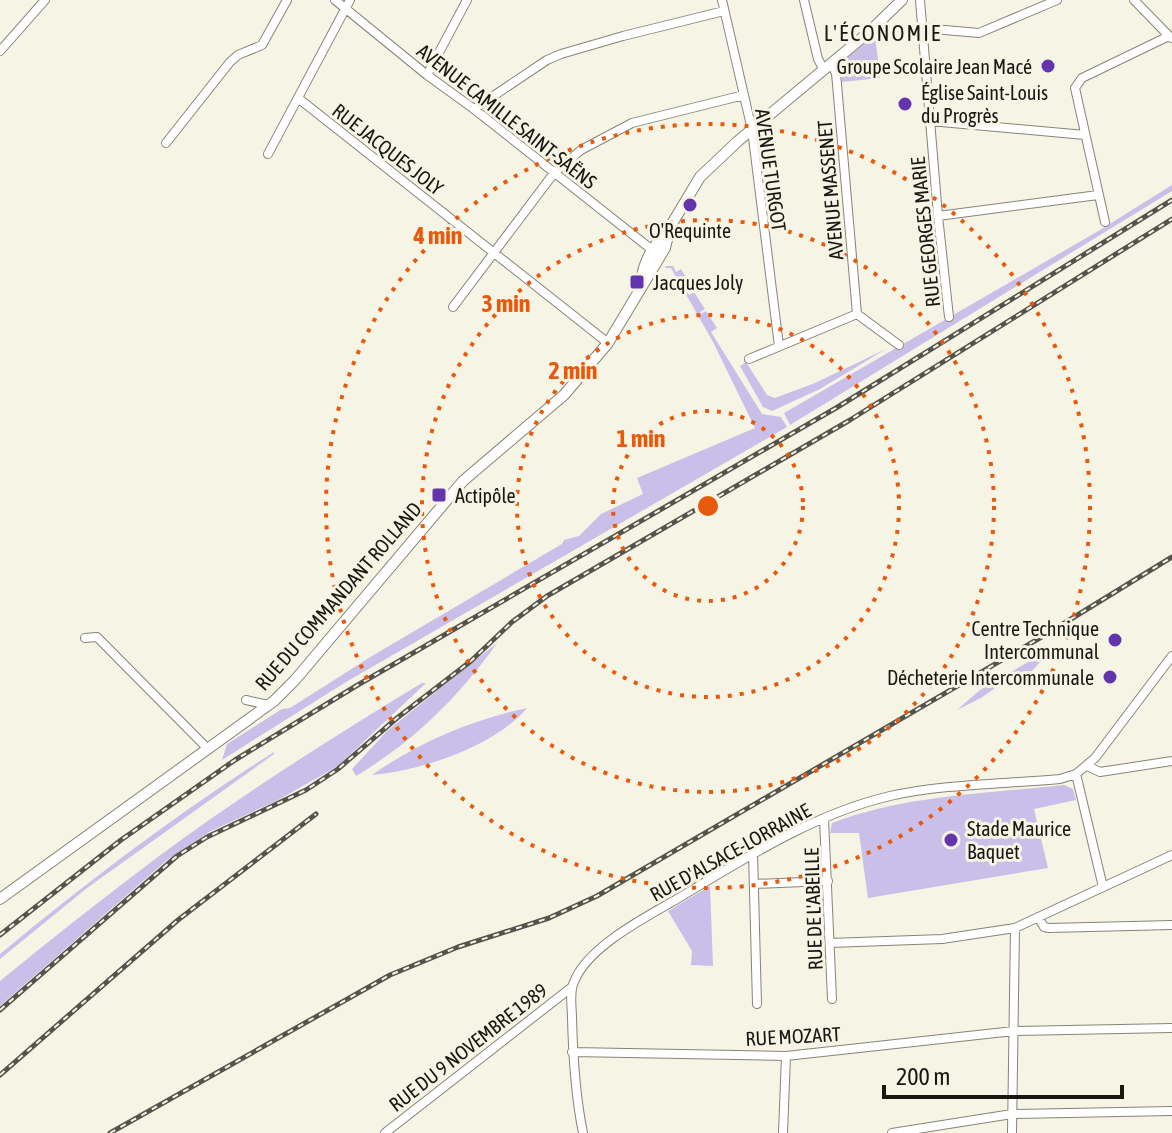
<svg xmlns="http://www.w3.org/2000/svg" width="1172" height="1133" viewBox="0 0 1172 1133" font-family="'Asap Condensed',sans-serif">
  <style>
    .green { fill: #c9bfe9 }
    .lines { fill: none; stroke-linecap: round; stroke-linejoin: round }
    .minor-casing { stroke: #868477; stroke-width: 10 }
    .tertiary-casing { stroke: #868477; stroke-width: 12 }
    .minor { stroke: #fff; stroke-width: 8 }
    .tertiary { stroke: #fff; stroke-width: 10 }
    .rail-casing { stroke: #55544c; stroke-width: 5 }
    .rail { stroke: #f6f4e5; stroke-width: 2; stroke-dasharray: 6; stroke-linecap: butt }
    .ring { fill: none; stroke: #e8590c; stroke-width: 4; stroke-dasharray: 4 8 }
    .poi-dot { fill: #6235ac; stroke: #f6f4e5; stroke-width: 3 }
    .labels { text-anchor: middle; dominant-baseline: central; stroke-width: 6; stroke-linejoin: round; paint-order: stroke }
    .poi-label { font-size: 20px; fill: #181712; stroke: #f6f4e5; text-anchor: start }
    .street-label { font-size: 20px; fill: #181712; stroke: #f6f4e5 }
    .neighbourhood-label { font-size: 22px; letter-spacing: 2px; fill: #181712; stroke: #f6f4e5 }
    .centre { fill: #e8590c; stroke: #f6f4e5; stroke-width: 4 }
    .ring-label { font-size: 24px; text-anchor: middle; font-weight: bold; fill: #e8590c; stroke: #f6f4e5; stroke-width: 6; stroke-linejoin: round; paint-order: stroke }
  </style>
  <rect width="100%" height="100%" fill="#f6f4e5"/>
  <path class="green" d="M875 35 880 78 842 82V62Z
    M1172 185V191L790 425 784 413 1100 230Z
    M666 266H673L676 272 681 269 691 285 686 289 689 295 694 292 705 309 700 312 701 314 706 311 717 328 711 332 762 414 781 417 787 427 346 682 222 760 227 744 282 709 290 708 372 656 562 544 564 540 579 536 601 514 643 494 637 478 755 428 713 342 671 268H665Z
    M886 349 820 389 772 411 763 407 740 366 746 362 767 395 775 398 815 383Z
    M497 643C459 697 413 742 356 776L352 769 387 731Z
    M1054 647 1017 687 1009 678 981 698 957 710 980 690Z
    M422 683H426L338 766 280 799 209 832 167 860 0 1006V981C69 925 139 869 212 818 281 770 351 726 422 683Z
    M527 708C495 746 421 771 372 775 419 742 471 720 527 708Z
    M274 752V754L87 888 0 959V954C88 881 178 813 274 752Z
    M1064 785 1073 789 1076 800 1034 809 1048 868 868 898 859 833H830L832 823C906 795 985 794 1064 785Z
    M710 886 713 966 691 965 692 951 668 911Z"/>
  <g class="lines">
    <defs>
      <path id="minor" d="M335 0 427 75 474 109 656 253
        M722 0 752 130 779 346
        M804 0 818 59 824 70
        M920 0 938 216 949 317
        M1134 0 1171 38
        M922 28 979 33 1057 0
        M0 51 45 0
        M831 64 836 73 857 314
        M427 75 467 0
        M298 98 608 343
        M474 109 547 60 561 54 623 36 724 11
        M930 121 1085 135
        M166 143 230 62 238 55 262 45 287 0
        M268 154 350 0
        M938 216 1098 195
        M1105 222 1075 88 1082 78 1169 36
        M453 307 554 173 581 150 632 123 744 95
        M857 314 899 345
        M749 359 857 314
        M85 638 97 637 208 749
        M246 700 268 705
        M1087 766 1100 772 1172 761
        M1076 774 1103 887
        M824 819 832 999
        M753 853 757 1004
        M754 884 828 881
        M1038 917 1044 927 1049 928 1172 925
        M830 943 942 939 1015 928 1172 855
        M572 1052 786 1056 1014 1031 1172 1028
        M385 1133 572 987
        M583 1133C575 1094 573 1057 572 1018 572 1007 569 992 574 982 587 947 646 917 677 899 744 859 813 814 890 796 942 784 1006 784 1060 779L1076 774 1095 758 1172 656
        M783 1133 786 1056
        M892 1133 1012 1114 1172 1111
        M1012 1133 1015 928"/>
      <path id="tertiary" d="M641 283C643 260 655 244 670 227
        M0 899 274 701 295 680 463 481 564 395 608 343 665 248 670 227 700 177 738 141 869 32 902 0"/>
    </defs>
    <use href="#minor" class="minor-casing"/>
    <use href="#tertiary" class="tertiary-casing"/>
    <use href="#minor" class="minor"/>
    <use href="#tertiary" class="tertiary"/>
    <defs>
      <path id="rail" d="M0 935 121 840 235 760 356 686 836 408 1172 200
        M0 1010 177 856 207 837 306 790 338 769 397 718 471 661 512 622 547 596 850 420 1172 219
        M0 1075 178 920 316 814
        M110 1133 390 975 458 947 549 918 597 896 1045 635 1172 557"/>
    </defs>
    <use href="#rail" class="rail-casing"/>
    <use href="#rail" class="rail"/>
  </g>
  <g class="ring">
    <circle cx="708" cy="506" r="95"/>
    <circle cx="708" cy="506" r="191"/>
    <circle cx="708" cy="506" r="286"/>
    <circle cx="708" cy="506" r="382"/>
  </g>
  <g class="poi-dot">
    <circle cx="1048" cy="66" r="8"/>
    <circle cx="905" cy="104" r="8"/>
    <circle cx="690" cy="205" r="8"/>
    <rect x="629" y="274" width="16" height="16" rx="4"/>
    <rect x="431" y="487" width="16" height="16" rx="4"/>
    <circle cx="1115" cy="640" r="8"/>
    <circle cx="1110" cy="677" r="8"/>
    <circle cx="951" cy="840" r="8"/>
  </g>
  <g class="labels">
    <g class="poi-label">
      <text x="1032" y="66" text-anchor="end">Groupe Scolaire Jean Macé</text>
      <text x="921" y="92">Église Saint-Louis<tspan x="921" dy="23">du Progrès</tspan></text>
      <text x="690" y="230" text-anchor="middle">O'Requinte</text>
      <text x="653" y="282">Jacques Joly</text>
      <text x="455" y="495">Actipôle</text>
      <text x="1099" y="628" text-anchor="end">Centre Technique<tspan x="1099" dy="23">Intercommunal</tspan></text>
      <text x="1094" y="677" text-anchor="end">Décheterie Intercommunale</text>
      <text x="967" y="828">Stade Maurice<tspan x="967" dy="23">Baquet</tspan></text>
    </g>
    <g class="street-label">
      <text transform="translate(507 116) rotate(38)">AVENUE CAMILLE SAINT-SAËNS</text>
      <text transform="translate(388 149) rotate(38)">RUE JACQUES JOLY</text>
      <text transform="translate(771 170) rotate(82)">AVENUE TURGOT</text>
      <text transform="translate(830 190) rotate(-95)">AVENUE MASSENET</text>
      <text transform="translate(925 232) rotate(-96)">RUE GEORGES MARIE</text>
      <text transform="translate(338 596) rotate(-49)">RUE DU COMMANDANT ROLLAND</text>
      <text transform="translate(730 852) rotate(-29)">RUE D'ALSACE-LORRAINE</text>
      <text transform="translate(813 909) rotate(-92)">RUE DE L'ABEILLE</text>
      <text transform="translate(793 1036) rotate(-3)">RUE MOZART</text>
      <text transform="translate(468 1047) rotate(-38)">RUE DU 9 NOVEMBRE 1989</text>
    </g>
    <g class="neighbourhood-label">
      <text x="883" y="33">L'ÉCONOMIE</text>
    </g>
  </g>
  <circle cx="708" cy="506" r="12" class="centre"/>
  <g class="ring-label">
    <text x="438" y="244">4 min</text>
    <text x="506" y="312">3 min</text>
    <text x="573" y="379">2 min</text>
    <text x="641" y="447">1 min</text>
  </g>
  <path d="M884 1085v12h238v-12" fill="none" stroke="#181712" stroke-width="4"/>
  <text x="896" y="1085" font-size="24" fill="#181712" stroke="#f6f4e5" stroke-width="6" paint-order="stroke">200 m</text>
</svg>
